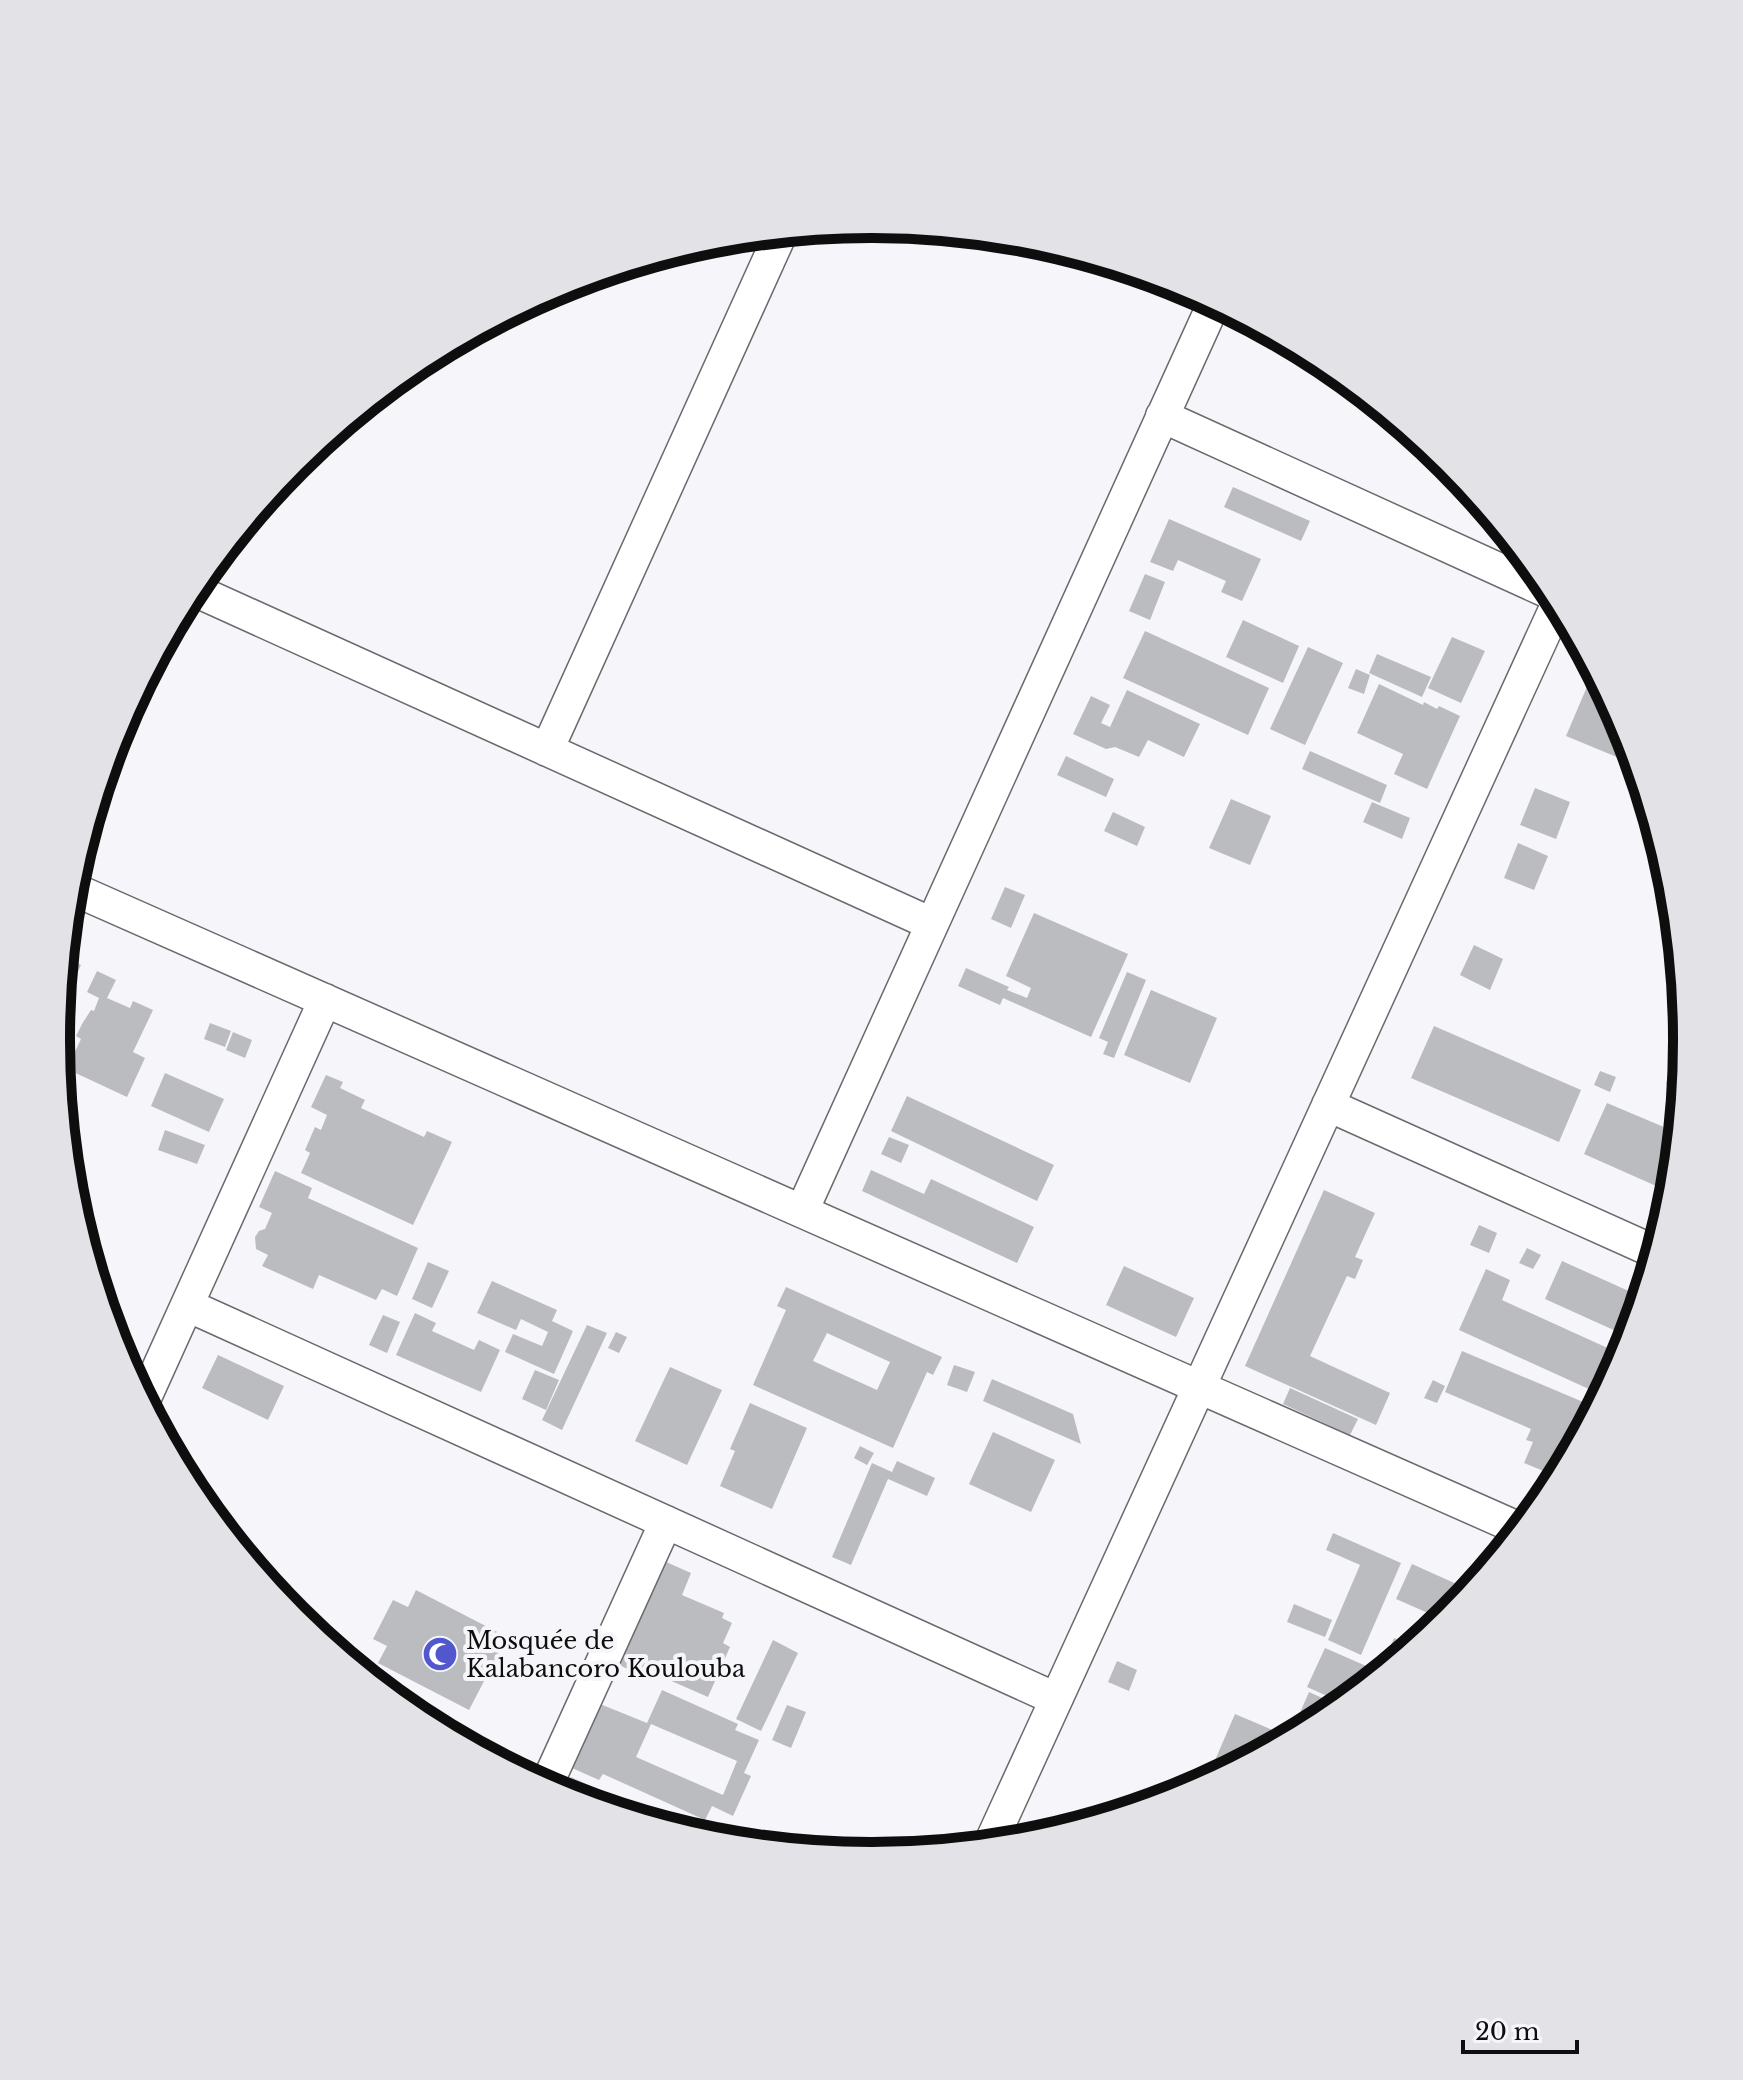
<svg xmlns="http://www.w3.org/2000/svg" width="1743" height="2080" viewBox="0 0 1743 2080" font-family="'Libre Baskerville',serif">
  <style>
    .building { fill: #bbbcc0; fill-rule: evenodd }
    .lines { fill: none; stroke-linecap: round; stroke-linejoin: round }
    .minor-casing { stroke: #6a6a6e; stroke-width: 35 }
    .minor { stroke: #fff; stroke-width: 32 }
    .labels { text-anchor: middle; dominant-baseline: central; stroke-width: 8; stroke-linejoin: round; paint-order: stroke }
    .poi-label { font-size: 24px; fill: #0e0e0f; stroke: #f6f6fa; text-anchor: start }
    .rim { fill: none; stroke: #0e0e0f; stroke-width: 10 }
  </style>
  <rect width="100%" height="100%" fill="#f6f6fa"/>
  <path class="building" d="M1233 487 1310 521 1301 541 1224 507Z
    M1169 519 1261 559 1242 601 1221 592 1226 581 1178 560 1173 571 1150 562Z
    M1145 574 1165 582 1150 620 1129 611Z
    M1243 620 1299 646 1283 683 1226 657Z
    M1145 631 1269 688 1248 735 1123 678Z
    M1452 637 1485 651 1461 703 1428 688Z
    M1308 647 1343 663 1305 745 1270 729Z
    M1377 654 1431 677 1422 697 1369 673Z
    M1356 669 1370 675 1364 694 1348 688Z
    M1589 682 1604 689 1625 728 1636 765 1566 736Z
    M1379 684 1423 705 1424 702 1437 709 1439 706 1460 716 1427 789 1394 774 1403 754 1357 733Z
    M1127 690 1200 724 1184 757 1148 740 1139 757 1115 747 1106 749 1073 734 1091 696 1110 705 1101 723 1110 727Z
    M1310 751 1387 785 1380 803 1302 769Z
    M1066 756 1114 779 1106 797 1057 775Z
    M1535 788 1570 802 1556 839 1520 825Z
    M1231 799 1271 816 1250 865 1209 848Z
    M1372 802 1410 818 1402 839 1363 822Z
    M1113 812 1145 827 1137 846 1104 831Z
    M1518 843 1548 856 1534 890 1504 878Z
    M1005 887 1025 895 1011 928 991 919Z
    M1034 913 1128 954 1091 1037 1003 998 1000 1005 958 986 966 968 1009 987 1007 990 1027 998 1031 988 1006 976Z
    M1474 945 1503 959 1490 990 1460 975Z
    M64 957 81 965 71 986 62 981Z
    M97 971 116 980 107 998 130 1008 133 1001 153 1010 133 1052 145 1058 127 1097 67 1069 81 1039 76 1036 82 1024 91 1010 94 1011 99 998 87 992Z
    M1127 972 1146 980 1114 1058 1103 1054 1108 1042 1099 1038Z
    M1151 990 1217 1018 1190 1083 1124 1055Z
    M210 1023 231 1031 225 1047 204 1039Z
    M1434 1026 1581 1090 1559 1142 1411 1078Z
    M233 1032 252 1040 245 1058 226 1050Z
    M1686 1035 1687 1040 1682 1091 1666 1084Z
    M1600 1071 1616 1077 1610 1092 1594 1085Z
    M165 1073 224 1099 209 1132 151 1106Z
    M326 1075 343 1082 340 1088 365 1100 361 1108 424 1137 427 1131 452 1142 413 1225 301 1173 310 1153 305 1150 315 1127 321 1130 327 1115 311 1107Z
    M907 1096 1054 1165 1037 1201 891 1131Z
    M1607 1103 1678 1133 1672 1193 1584 1154Z
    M165 1130 205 1145 197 1164 158 1150Z
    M889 1137 909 1145 901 1163 881 1154Z
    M871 1170 924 1194 931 1179 1034 1227 1017 1263 862 1191Z
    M275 1171 312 1188 308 1198 418 1248 397 1296 382 1289 376 1300 319 1275 313 1289 262 1266 268 1255 256 1249 255 1237 259 1231 265 1229 272 1213 259 1207Z
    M1324 1190 1375 1213 1355 1257 1363 1260 1355 1279 1347 1276 1310 1356 1390 1393 1376 1425 1245 1366Z
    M1479 1225 1497 1233 1489 1253 1470 1245Z
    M1527 1248 1541 1255 1533 1269 1519 1263Z
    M1562 1261 1642 1297 1626 1347 1614 1341 1618 1332 1545 1299Z
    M428 1262 449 1271 432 1308 412 1299Z
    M1124 1266 1194 1298 1176 1337 1106 1305Z
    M1486 1269 1510 1280 1502 1300 1623 1355 1602 1395 1459 1330Z
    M492 1281 557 1310 552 1321 573 1331 554 1374 505 1352 513 1334 542 1346 548 1332 521 1319 516 1330 477 1313Z
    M786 1287 942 1357 933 1375 927 1372 893 1448 753 1385 786 1310 777 1306ZM827 1333 890 1362 877 1390 813 1361Z
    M415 1313 436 1323 432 1331 474 1350 479 1340 500 1350 481 1392 396 1355Z
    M383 1315 400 1322 387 1353 369 1345Z
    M587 1325 607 1333 562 1430 542 1420Z
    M616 1332 627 1337 619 1353 608 1348Z
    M1462 1351 1595 1407 1558 1477 1524 1463 1533 1442 1526 1440 1531 1429 1445 1392Z
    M218 1355 284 1386 268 1420 202 1388Z
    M954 1365 975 1372 967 1392 947 1385Z
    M670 1367 722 1390 687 1465 635 1441Z
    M535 1370 559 1380 546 1410 522 1399Z
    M992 1379 1073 1414 1081 1444 983 1401Z
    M1433 1380 1445 1386 1437 1403 1424 1398Z
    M1290 1388 1358 1419 1350 1435 1283 1404Z
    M750 1403 807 1428 772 1509 720 1486 735 1451 730 1449Z
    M993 1432 1055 1460 1031 1512 969 1484Z
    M860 1446 874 1453 867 1465 854 1458Z
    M897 1461 935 1478 927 1496 888 1479 851 1565 832 1557 872 1463 892 1472Z
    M1333 1533 1401 1563 1361 1655 1328 1640 1360 1565 1326 1550Z
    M664 1561 691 1573 682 1595 724 1613 722 1618 732 1623 723 1643 730 1647 708 1697 644 1669 641 1675 619 1665Z
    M1412 1564 1470 1590 1444 1620 1396 1599Z
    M416 1590 507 1637 469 1710 378 1663 387 1646 373 1639 393 1600 408 1607Z
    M1294 1604 1332 1620 1325 1637 1287 1622Z
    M1394 1638 1412 1646 1392 1662 1385 1659Z
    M773 1640 798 1653 761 1731 736 1719Z
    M1325 1648 1380 1672 1343 1703 1307 1687Z
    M1117 1661 1137 1670 1129 1691 1108 1682Z
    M662 1690 738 1724 735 1730 759 1740 744 1773 751 1776 733 1816 712 1806 705 1820 603 1774 599 1780 572 1768 600 1704 647 1723ZM651 1724 737 1761 723 1795 636 1757Z
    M1309 1692 1340 1706 1324 1718 1297 1733 1292 1731Z
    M787 1705 806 1712 791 1748 772 1740Z
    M1235 1714 1275 1731 1268 1748 1206 1781Z
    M571 1777 692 1832 691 1834 563 1795Z"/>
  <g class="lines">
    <defs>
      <path id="minor" d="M1162 416 1553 594
        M192 589 932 924
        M547 750 781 233
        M71 888 1520 1529
        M1328 1105 1655 1252
        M802 1211 1214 303
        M187 1305 1056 1699
        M144 1400 325 1000
        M546 1786 666 1522
        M990 1844 1558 603"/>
    </defs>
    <use href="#minor" class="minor-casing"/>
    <use href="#minor" class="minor"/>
  </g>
  <defs>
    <symbol id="mosque-disc" viewBox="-11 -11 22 22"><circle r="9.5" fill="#5257cd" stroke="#f6f6fa"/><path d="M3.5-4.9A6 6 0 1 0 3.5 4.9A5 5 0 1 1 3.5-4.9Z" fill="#fff"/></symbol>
  </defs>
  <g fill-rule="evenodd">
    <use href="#mosque-disc" x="420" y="1634" width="40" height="40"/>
  </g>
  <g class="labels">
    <g class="poi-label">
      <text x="466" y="1640">Mosquée de<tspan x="466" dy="28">Kalabancoro Koulouba</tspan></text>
    </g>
  </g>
  <path d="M0 0H1743V2080H0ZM871 238H872A801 801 0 0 1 1673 1039V1041A801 801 0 0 1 872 1842H871A801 801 0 0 1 70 1041V1039A801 801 0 0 1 871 238Z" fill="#e3e3e7" fill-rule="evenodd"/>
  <path class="rim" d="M871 238H872A801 801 0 0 1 1673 1039V1041A801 801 0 0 1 872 1842H871A801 801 0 0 1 70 1041V1039A801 801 0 0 1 871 238Z"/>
  <path d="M1463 2040v12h114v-12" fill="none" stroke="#0e0e0f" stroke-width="4"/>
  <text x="1475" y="2040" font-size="24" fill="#0e0e0f" stroke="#f6f6fa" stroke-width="6" paint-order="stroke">20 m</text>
</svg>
